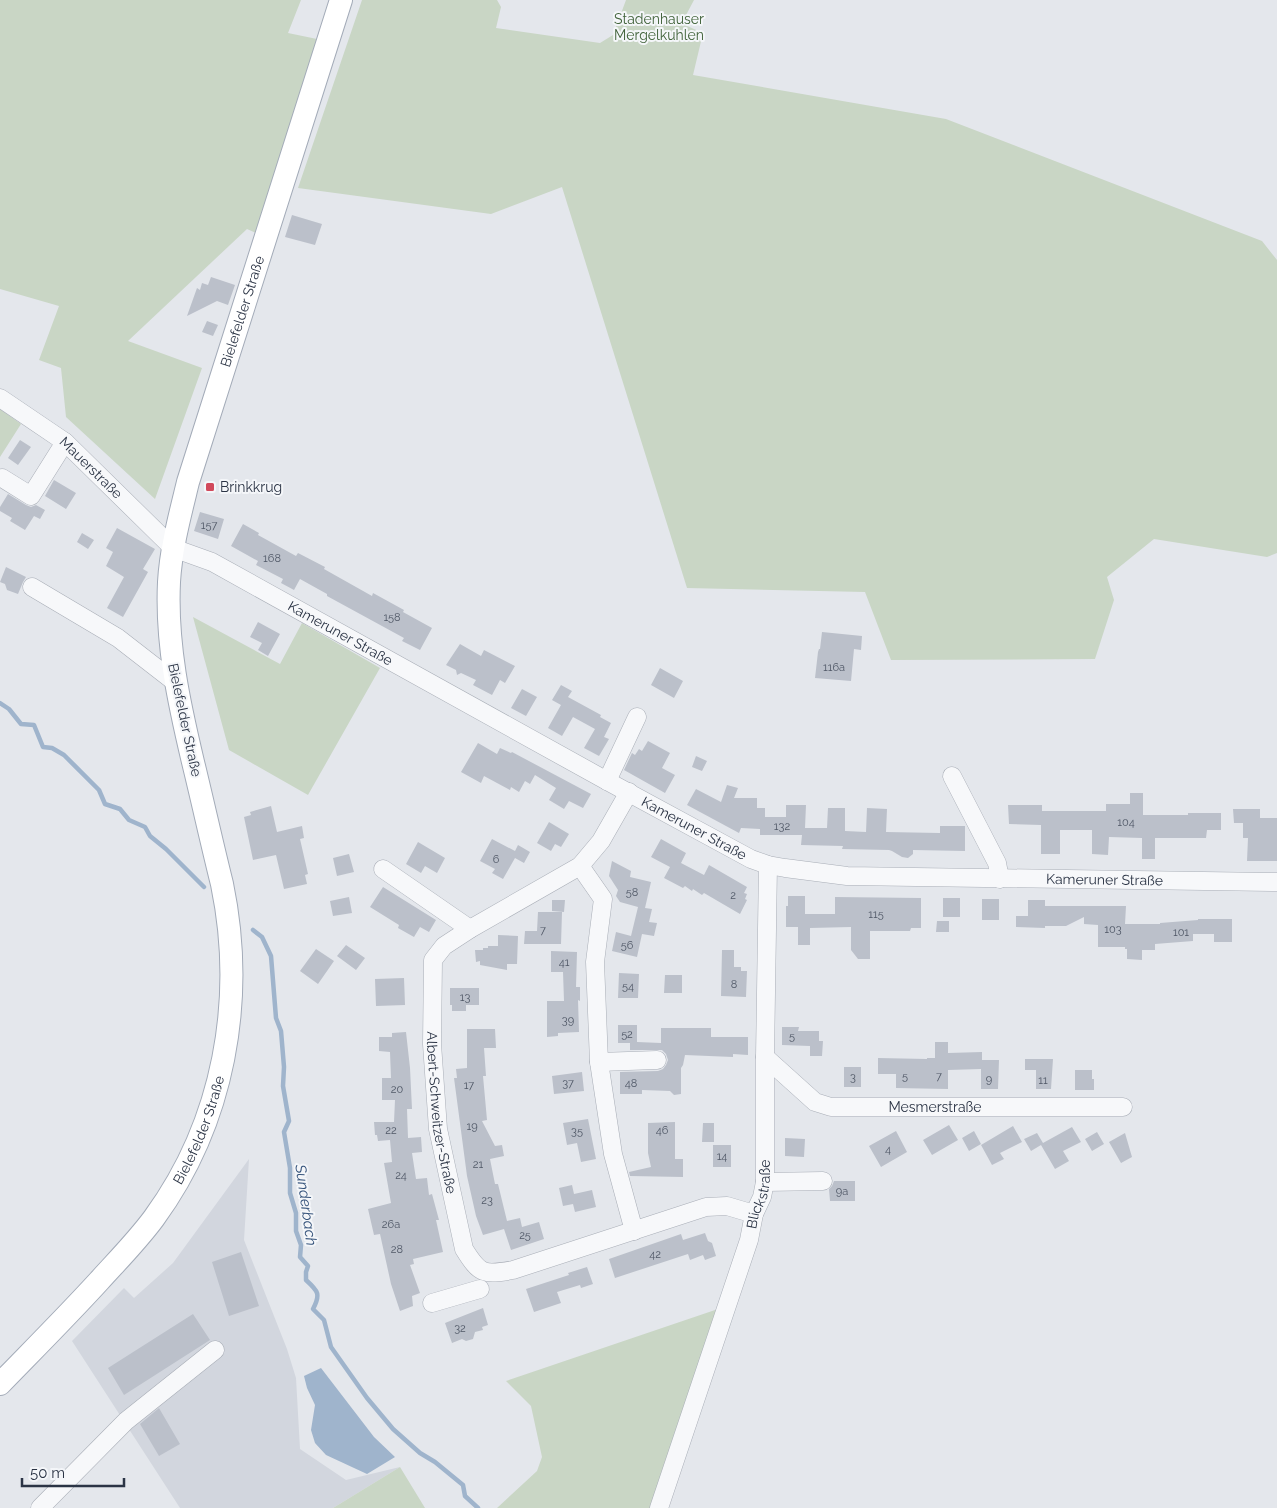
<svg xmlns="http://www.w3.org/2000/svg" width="1277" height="1508" viewBox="0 0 1277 1508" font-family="Raleway,sans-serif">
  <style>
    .built { fill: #d2d6de }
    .green { fill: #c9d6c5 }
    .water { fill: #9fb4cc }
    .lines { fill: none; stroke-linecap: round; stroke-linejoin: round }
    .stream { stroke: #9fb4cc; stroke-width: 4.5 }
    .building { fill: #bbc0ca }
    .minor-casing { stroke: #a9aeb7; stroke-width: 19 }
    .major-casing { stroke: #a3abb8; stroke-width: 24 }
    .minor { stroke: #f7f8fa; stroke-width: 18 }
    .major { stroke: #fff; stroke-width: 22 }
    .poi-dot { fill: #d1495b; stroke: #f4f6f9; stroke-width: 2 }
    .labels { text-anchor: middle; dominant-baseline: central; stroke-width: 4; stroke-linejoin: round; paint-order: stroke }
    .number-label { font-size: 11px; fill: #4f5766 }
    .park-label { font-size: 14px; fill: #3f6138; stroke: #f4f6f9 }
    .street-label { font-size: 14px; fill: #2b3445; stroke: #f4f6f9 }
    .poi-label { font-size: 14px; fill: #2b3445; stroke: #f4f6f9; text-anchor: start }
    .water-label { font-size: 15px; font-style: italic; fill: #34527a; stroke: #f4f6f9 }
  </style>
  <rect width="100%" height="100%" fill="#e4e7ec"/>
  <path class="built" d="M249 1159 244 1240 287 1349 296 1378 300 1449 346 1480 400 1467 333 1508H180L72 1341 124 1288 134 1298 173 1263Z"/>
  <path class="green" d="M0 0H301L288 33 317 39 256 233 247 229 128 341 202 368 155 499 66 417 61 368 39 360 59 306 0 289Z
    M362 0H497L501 7 496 28 600 43 613 35 626 0H694L685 17V25L703 33 693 75 946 119 1262 241 1277 260V553L1267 557 1154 539 1107 577 1114 600 1095 659 891 660 865 592 687 588 562 187 491 214 298 188Z
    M0 409 21 424 0 457Z
    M193 617 280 664 302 623 380 668 308 795 229 750Z
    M718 1309 650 1508H497L537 1471 542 1457 531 1406 506 1381Z
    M400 1467 425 1508H333Z"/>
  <path class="water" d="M321 1368 374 1437 395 1457 367 1474 326 1455 315 1443 311 1430 315 1405 307 1388 304 1376Z"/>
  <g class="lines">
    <path class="stream" d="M0 703 9 709 21 724 34 725 43 747 52 748 64 755 99 790 105 804 120 809 129 820 145 827 150 836 166 849 204 887
      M253 930 262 937 271 956 276 1018 281 1031 284 1067 283 1086 289 1121 284 1132 290 1168V1193L296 1213V1231L301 1245 300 1257 308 1266 306 1272V1280C318 1291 321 1294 313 1309L324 1320 331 1347 367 1398 393 1429 420 1453 435 1462 463 1485 465 1496 478 1508"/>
  </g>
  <path class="building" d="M292 215 322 224 315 245 285 237Z
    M211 277 235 285 228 305 217 301 187 316 197 288 200 290 202 283 208 285Z
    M207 321 218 325 213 336 202 332Z
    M20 440 31 447 18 465 8 458Z
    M54 480 76 493 66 509 45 496Z
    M8 494 26 505 31 507 36 505 45 510 40 519 34 516 25 530 10 521 12 518 0 511V507Z
    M200 512 224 519 218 539 194 531Z
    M243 524 259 533 258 535 296 556 298 553 325 567 324 569 372 596 373 593 404 610 403 612 432 628 420 650 402 641 404 638 327 596V594L300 579 294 590 281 583 283 579 256 565 258 561 231 546Z
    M117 528 155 549 143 569 148 572 123 617 107 608 124 577 106 566 113 552 106 548Z
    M82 533 94 540 88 549 77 542Z
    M6 567 26 577 23 582 18 594 7 590 5 584 0 582Z
    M258 622 280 634 268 656 258 650 262 643 250 637Z
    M822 632 862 636 861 650 854 649 851 681 815 678 818 652 819 649H820Z
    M460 644 481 656 484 650 515 666 505 683 500 680 492 695 473 685 476 680 461 673 457 675 456 670 446 665Z
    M660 668 683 681 674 698 651 685Z
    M561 685 572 691 568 697 601 715 600 717 611 723 604 737 609 739 599 756 584 748 595 729 573 717 562 736 548 728 561 705 552 700Z
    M522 689 537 697 526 716 511 708Z
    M648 741 670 753 662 768 675 775 665 793 624 770 632 753 635 755 639 749 642 751Z
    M478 743 497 754 500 748 511 753 512 752 591 794 583 808 569 801 564 809 549 800 556 788 535 775 530 784 525 781 519 792 511 787 510 790 484 776 481 783 461 772Z
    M696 756 707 761 702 771 692 767Z
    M727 785 738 788 734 798H757V808H765V817H786V805H806L805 828H827L828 808H845V831L866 832 867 808 887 809 886 832 940 833V826H965V851L913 850V854L908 858 902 857 892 851 889 850 842 849 843 846 801 845 802 835H760V829L741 828 739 833 687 805 696 789 721 802Z
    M1130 793H1143V815H1188V813H1221V830H1207L1206 838H1155V859H1142V838L1109 837 1108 855 1092 854V830H1060V854H1041V825L1009 824 1008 805H1042V811H1106V804H1130Z
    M271 806 277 832 302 826 304 838 300 839 308 874 305 875 307 884 284 889 276 855 253 860 244 817 251 815 250 812Z
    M1233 809H1260V818H1277V861H1247L1248 838H1243V823H1234Z
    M549 822 569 834 561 847 555 844 551 851 537 843Z
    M492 839 515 851 518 845 530 852 524 863 515 858 503 879 492 873 495 869 480 861Z
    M661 839 686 853 681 863 704 875 709 865 747 887 744 893 747 894 745 899 747 900 740 914 704 893 702 895 693 889 692 891 685 886 683 888 664 878 670 867 651 857Z
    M418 842 445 858 437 873 425 866 421 873 406 864Z
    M349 854 354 872 337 876 333 858Z
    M612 861 631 871 630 877 651 882 645 908 652 909 649 922 657 923 654 936 642 934 637 957 612 951 616 932 631 936 638 907 620 902 616 896 618 890 609 876Z
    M383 887 436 920 429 932 420 927 414 937 398 928 399 925 370 907Z
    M788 896H805V914H835V897L921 898V928H911L910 931H870V959H858L851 950V927L810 928V945H798V927H786V906H788Z
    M349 897 352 913 333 916 330 901Z
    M943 898H960V917H943Z
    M982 899H999V920H982Z
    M552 900H565L564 912 552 911Z
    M1028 900H1045V906H1126L1125 924H1160V923L1198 920V919H1232V942H1214V934H1193V941L1155 944V950H1142V960L1127 959V949H1125V947H1098V925L1084 924V917L1066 926H1045V928L1016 927V916H1028Z
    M538 912H562L561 944H524L525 931H537Z
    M937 921H949V932H936Z
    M498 935 518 936 517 964H507V970L480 965V961L476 962 475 950H483V948H488V946H498Z
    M346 945 365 958 356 970 337 956Z
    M316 949 334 961 318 984 300 971Z
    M722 950H734V967H741V971H747L746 997 721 996Z
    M551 951 577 952 576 987H580V1001L578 1000 579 1032 558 1033V1036L547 1037V1001H564L563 972H551Z
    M619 973 639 974 638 998H618Z
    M665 975H682V993H664Z
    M404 978 405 1005 376 1006 375 979Z
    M450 988H479V1005H466V1011H452V1005H450Z
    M618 1025H637V1042L661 1043V1028H711V1037H748V1055L733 1054V1057L685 1055 683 1065 681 1068V1094L674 1095 670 1091 642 1090V1094H620V1072L658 1071 663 1069 666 1065 668 1060 666 1054 662 1050H630V1043H618Z
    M782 1027H799L798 1031H819V1041H823L822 1056H810V1046L782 1045Z
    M467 1029H495L496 1048H484L486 1076H483L487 1120 482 1121 495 1146 502 1145 504 1156 490 1159 495 1184H498L507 1221 520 1218 522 1227 539 1222 544 1239 511 1250 504 1229 483 1235 476 1216 467 1176 454 1078H457L456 1069 467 1068Z
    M406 1032 410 1068 412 1109H407L408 1138 421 1137 422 1152 412 1153 416 1179 427 1178 429 1195 432 1194 439 1220H436L443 1252 413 1259 414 1264 410 1265 420 1293 412 1296 413 1306 400 1311 391 1284 380 1234 374 1235 368 1209 391 1203 384 1163 392 1162 390 1140 378 1141 377 1135H375L374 1122H394L395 1100H382V1078H391L390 1052 379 1051V1037H392V1033Z
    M935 1042H948V1053L982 1052V1060H999L998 1089H981V1069L948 1070V1089L896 1088V1074H878V1058L927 1059V1058H935Z
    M1025 1059H1053L1051 1089H1036V1070H1025Z
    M844 1067H861V1087H844Z
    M1075 1070H1092V1079H1094V1090H1075Z
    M582 1072 584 1091 554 1094 552 1076Z
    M588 1119 596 1159 581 1162 577 1143 567 1145 563 1123Z
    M675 1122V1159H683V1177L630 1176 629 1172 651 1167 648 1153V1123Z
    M703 1123H714V1142H702Z
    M949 1125 958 1140 932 1155 923 1140Z
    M1013 1126 1022 1142 1000 1153 1004 1159 992 1165 981 1145Z
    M1072 1127 1081 1142 1063 1151 1069 1161 1055 1169 1041 1145 1031 1151 1024 1139 1037 1133 1043 1143Z
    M896 1131 907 1152 881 1167 869 1146Z
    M974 1131 981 1144 969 1151 962 1138Z
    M1097 1132 1104 1144 1092 1151 1085 1139Z
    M1125 1133 1132 1157 1121 1163 1109 1142Z
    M785 1138 805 1139 804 1157 785 1156Z
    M713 1145H731V1167H713Z
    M834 1181H855V1201H830L829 1189 832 1186Z
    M572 1185 574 1194 592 1190 596 1207 575 1212 573 1204 563 1206 559 1188Z
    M705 1233 708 1241 712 1243 716 1256 705 1260 703 1255 690 1260 688 1254 615 1278 609 1259 681 1234 683 1240Z
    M241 1252 259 1306 229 1316 212 1262Z
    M587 1267 593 1284 581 1288 580 1285 557 1292 561 1303 534 1312 526 1289 569 1275 568 1273Z
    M483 1308 488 1325 482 1327 483 1330 475 1332 473 1339 466 1341 462 1339 452 1343 445 1323Z
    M193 1314 210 1340 124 1395 108 1368Z
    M159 1408 180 1444 159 1456 140 1424Z"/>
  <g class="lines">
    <defs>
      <g id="minor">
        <path id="s1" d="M0 398 65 442 173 548 212 562 607 781 751 859 768 865 785 868 847 876 1277 882"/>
        <path d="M2 478 31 496 65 442"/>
        <path d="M32 587 118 638 176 683"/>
        <path d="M952 776 997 863 1000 879"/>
        <path d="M607 781 637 717"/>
        <path id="s2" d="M629 792 601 841 580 866 470 929 444 946 433 960 432 1044 438 1129 464 1249C480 1275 484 1275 513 1270L706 1207 727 1206 754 1214"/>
        <path d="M580 866 603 899 595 962 599 1062 613 1154 634 1231"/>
        <path d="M383 869 470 929"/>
        <path id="s3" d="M765 1057 815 1102 831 1107H1123"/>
        <path d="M599 1062 657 1060"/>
        <path d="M765 1182 823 1181"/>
        <path d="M432 1303 480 1289"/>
        <path d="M40 1508 126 1421 215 1350"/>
        <path id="s4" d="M659 1508 749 1240 754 1214 762 1197 765 1182V1057L768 865"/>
      </g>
      <g id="major">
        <path id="s5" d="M0 1384C33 1350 67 1316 99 1281 118 1260 137 1241 154 1218 224 1122 246 1000 222 884 212 844 203 803 193 762 179 703 166 644 169 582 171 548 180 515 188 482L341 0"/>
      </g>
    </defs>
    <use href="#minor" class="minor-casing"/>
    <use href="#major" class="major-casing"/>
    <use href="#minor" class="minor"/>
    <use href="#major" class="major"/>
  </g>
  <rect class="poi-dot" x="205" y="482" width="10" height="10" rx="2.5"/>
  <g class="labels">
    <g class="number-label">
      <text x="209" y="525">157</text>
      <text x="272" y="558">168</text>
      <text x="392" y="617">158</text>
      <text x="834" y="667">116a</text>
      <text x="1126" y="822">104</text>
      <text x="782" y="826">132</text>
      <text x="496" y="859">6</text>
      <text x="632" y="892">58</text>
      <text x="733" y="895">2</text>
      <text x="876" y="914">115</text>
      <text x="1113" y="929">103</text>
      <text x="543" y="930">7</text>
      <text x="1181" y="932">101</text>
      <text x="627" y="945">56</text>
      <text x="564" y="962">41</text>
      <text x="734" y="984">8</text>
      <text x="628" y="986">54</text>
      <text x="465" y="997">13</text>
      <text x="568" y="1020">39</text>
      <text x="627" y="1034">52</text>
      <text x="792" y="1036">5</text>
      <text x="905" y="1076">5</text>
      <text x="939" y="1076">7</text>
      <text x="853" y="1077">3</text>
      <text x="989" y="1079">9</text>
      <text x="1043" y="1080">11</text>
      <text x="568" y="1083">37</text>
      <text x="631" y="1083">48</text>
      <text x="469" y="1085">17</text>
      <text x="397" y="1089">20</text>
      <text x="472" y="1126">19</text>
      <text x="391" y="1130">22</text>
      <text x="662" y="1130">46</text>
      <text x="577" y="1131">35</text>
      <text x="888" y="1149">4</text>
      <text x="722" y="1156">14</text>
      <text x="478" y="1164">21</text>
      <text x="401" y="1175">24</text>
      <text x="842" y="1191">9a</text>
      <text x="487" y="1200">23</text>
      <text x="391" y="1224">26a</text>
      <text x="525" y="1235">25</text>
      <text x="397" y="1249">28</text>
      <text x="655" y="1254">42</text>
      <text x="460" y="1328">32</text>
    </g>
    <g class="park-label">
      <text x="659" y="19">Stadenhauser<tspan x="659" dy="16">Mergelkuhlen</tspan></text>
    </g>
    <g class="street-label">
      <text stroke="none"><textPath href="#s5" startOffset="1166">Bielefelder Straße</textPath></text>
      <text stroke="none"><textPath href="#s1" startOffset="115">Mauerstraße</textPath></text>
      <text stroke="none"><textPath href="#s1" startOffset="418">Kameruner Straße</textPath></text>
      <text transform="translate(185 720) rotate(78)">Bielefelder Straße</text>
      <text stroke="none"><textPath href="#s1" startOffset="822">Kameruner Straße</textPath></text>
      <text stroke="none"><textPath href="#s1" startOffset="1242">Kameruner Straße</textPath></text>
      <text stroke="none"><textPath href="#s3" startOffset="188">Mesmerstraße</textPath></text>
      <text stroke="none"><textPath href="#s2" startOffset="418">Albert-Schweitzer-Straße</textPath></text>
      <text stroke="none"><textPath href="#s5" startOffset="326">Bielefelder Straße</textPath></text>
      <text stroke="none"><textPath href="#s4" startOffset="330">Blickstraße</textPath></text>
    </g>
    <g class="poi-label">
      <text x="220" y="487">Brinkkrug</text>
    </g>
    <g class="water-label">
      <text transform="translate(306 1205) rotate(82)">Sunderbach</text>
    </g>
  </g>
  <path d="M22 1478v8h102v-8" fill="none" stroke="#2b3445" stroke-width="2.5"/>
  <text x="30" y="1478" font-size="15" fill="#2b3445" stroke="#f4f6f9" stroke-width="4" paint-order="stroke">50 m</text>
</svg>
